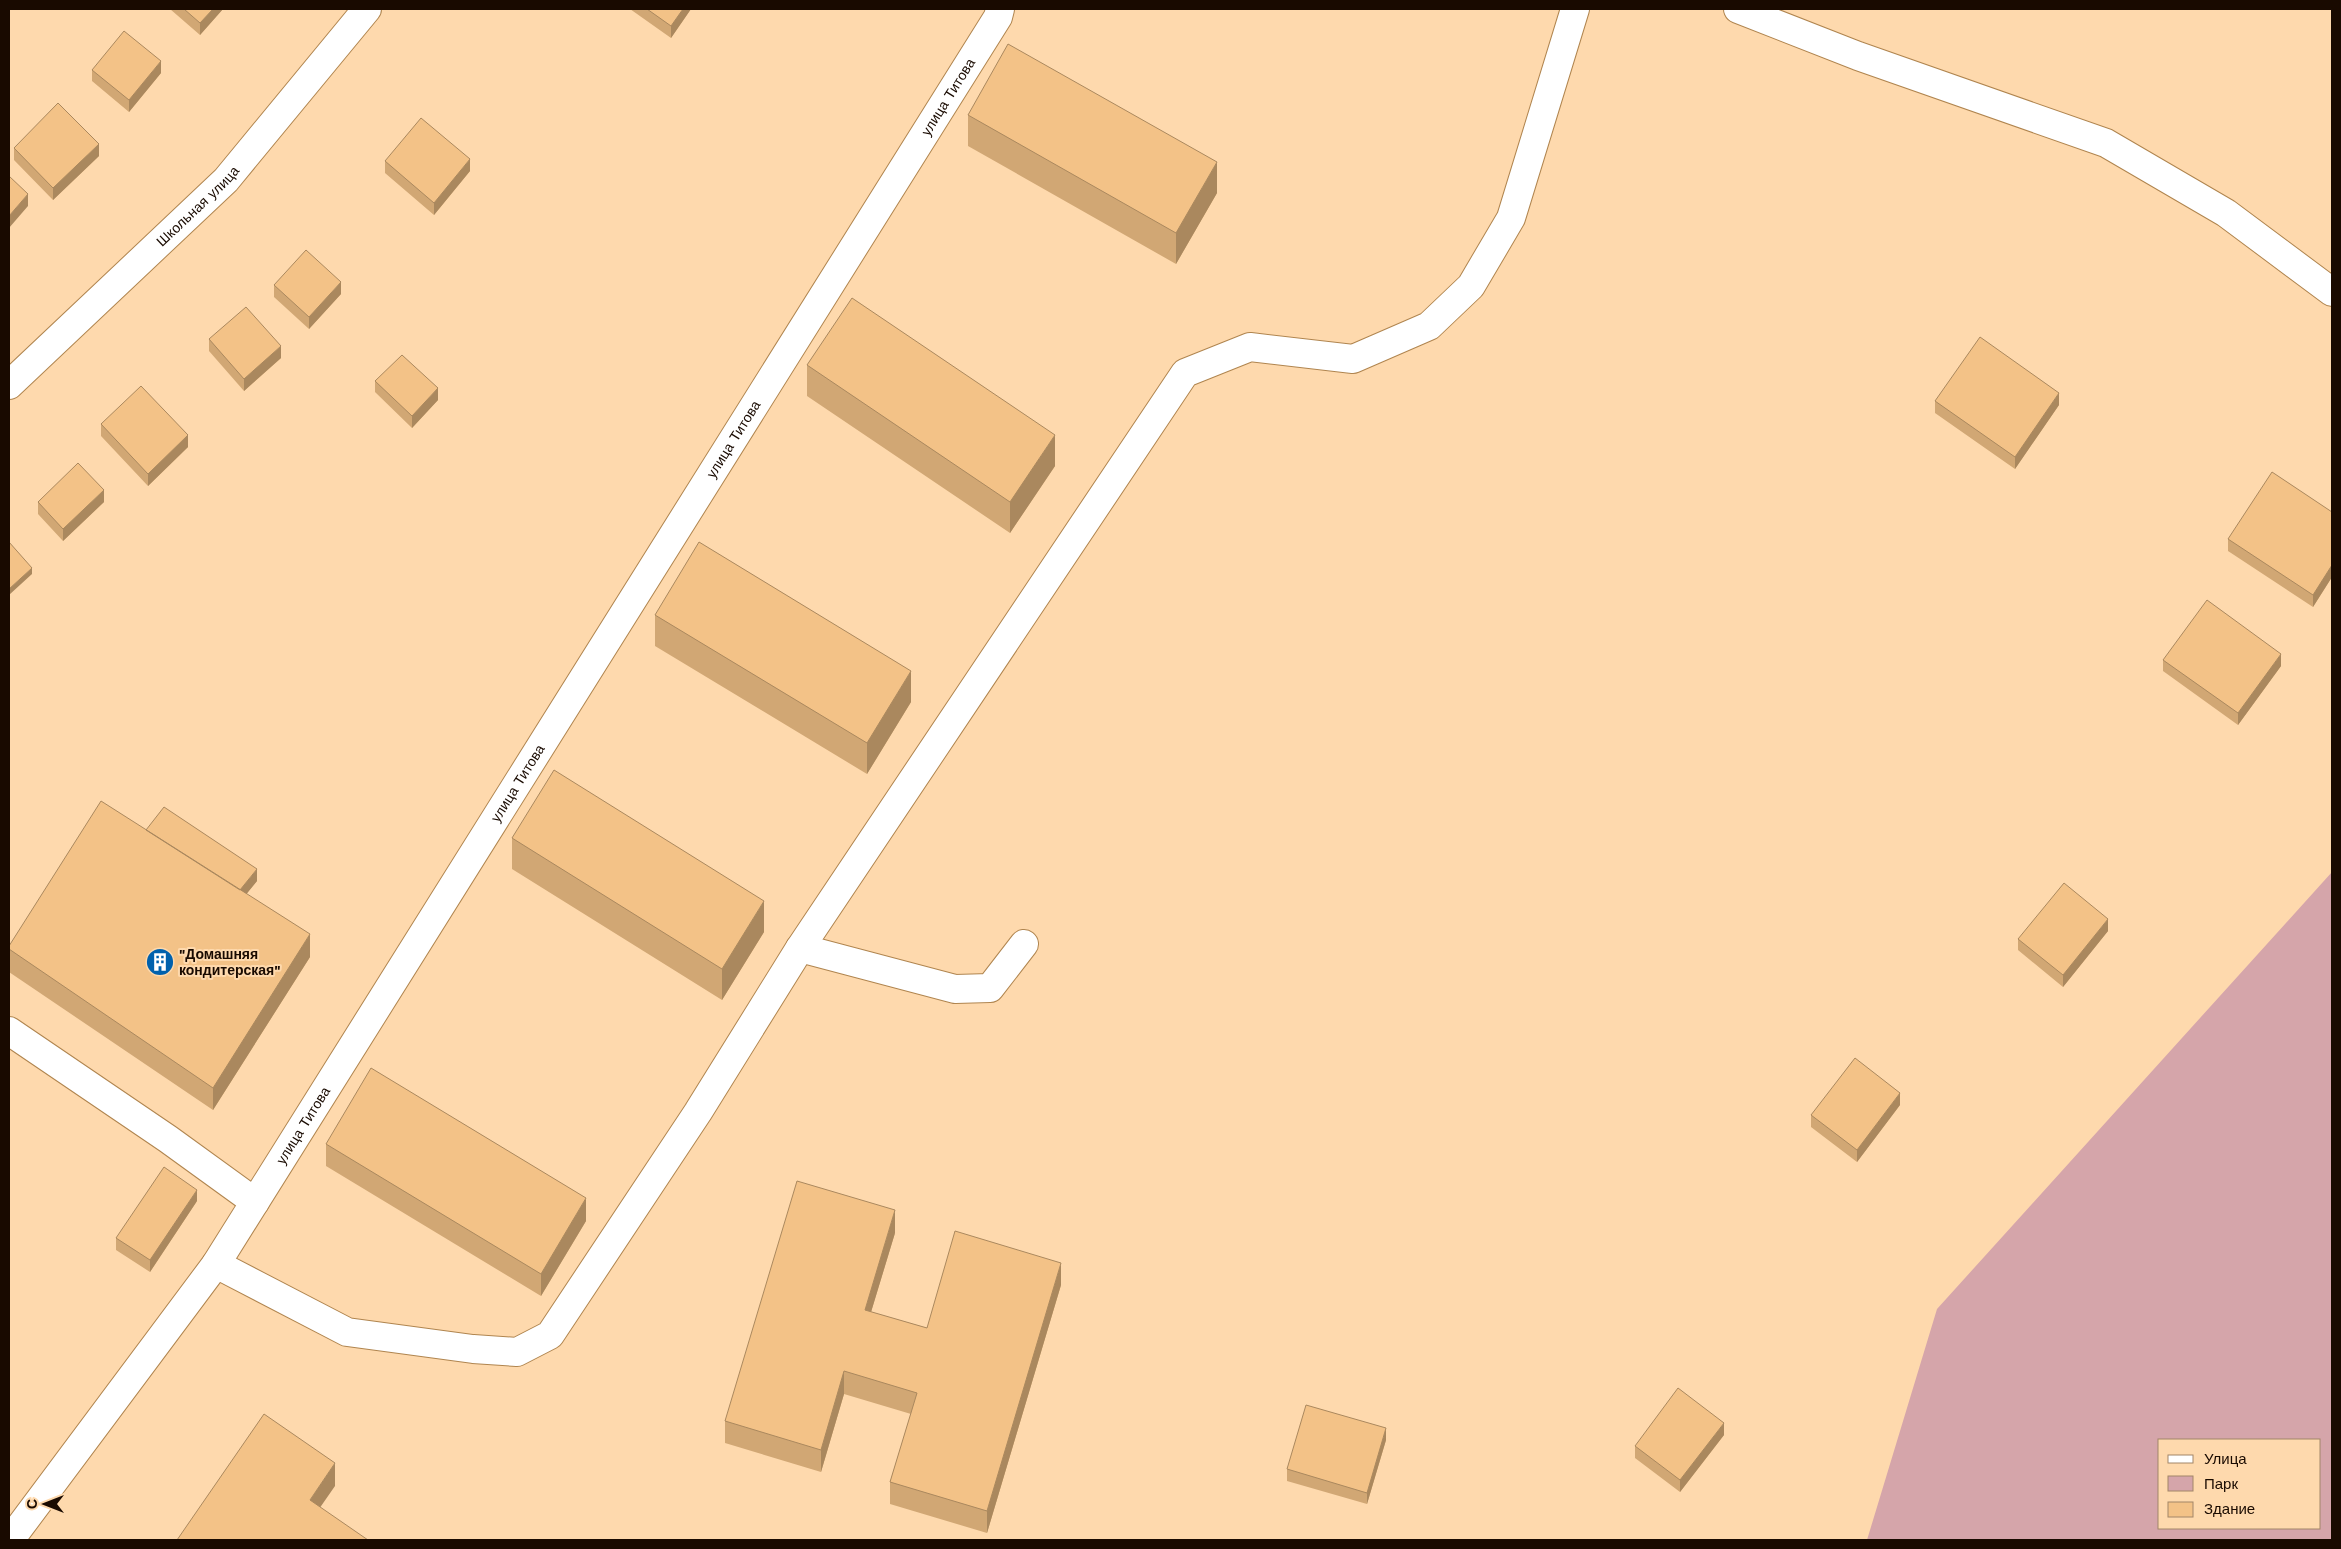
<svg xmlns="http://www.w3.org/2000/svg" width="2341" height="1549" viewBox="0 0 2341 1549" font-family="'Work Sans',sans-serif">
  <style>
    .green { fill: #d5a5aa; fill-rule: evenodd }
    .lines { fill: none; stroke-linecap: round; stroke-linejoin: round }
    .minor-casing { stroke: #b0854f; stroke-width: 30 }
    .minor { stroke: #fff; stroke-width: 28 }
    .wall { fill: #d1a774 }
    .shaded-wall { fill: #aa885e }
    .building { fill: #f3c287; stroke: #aa885e }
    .labels { text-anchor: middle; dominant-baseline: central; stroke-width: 4; stroke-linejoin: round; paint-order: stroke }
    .street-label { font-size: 14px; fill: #190a00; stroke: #fed9ad }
    .poi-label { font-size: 14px; font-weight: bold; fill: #190a00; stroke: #fed9ad; text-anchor: start }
  </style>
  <rect width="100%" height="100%" fill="#fed9ad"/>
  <path class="green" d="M2332 872V1540H1867L1937 1309ZM2160 1440H2320V1528H2160Z"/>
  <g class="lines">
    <defs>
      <g id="minor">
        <path d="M1738 9 1858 56 2106 143 2226 213 2332 292"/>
        <path id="s1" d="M9 385 226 180 367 9"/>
        <path d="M800 948 955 989 990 988 1024 944"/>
        <path d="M9 1031 168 1139 255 1202"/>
        <path d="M216 1264 347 1332 473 1349 517 1352 550 1335 698 1112 800 948 1185 373 1250 347 1353 359 1429 326 1471 286 1511 218 1575 9"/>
        <path id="s2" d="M10 1540 216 1264 998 17 1000 9"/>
      </g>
    </defs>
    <use href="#minor" class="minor-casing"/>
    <use href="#minor" class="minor"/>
  </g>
  <path class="wall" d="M170 9H223L200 35Z
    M630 9H691L671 38Z
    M92 70 161 73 129 112 92 81Z
    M968 115 1217 193 1176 264 968 146Z
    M14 148 99 156 53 200 14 160Z
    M385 161 470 171 434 215 385 173Z
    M274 285 341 294 309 329 274 297Z
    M209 339 281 358 244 391 209 351Z
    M807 365 1055 466 1010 533 807 396Z
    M375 381 438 400 412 428 375 392Z
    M1935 401 2059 405 2015 469 1935 413Z
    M101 424 188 447 148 486 101 436Z
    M38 502H104L63 541 38 514Z
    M2332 512V577L2313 607 2228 551V539Z
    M655 615 911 702 867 774 655 646Z
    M2163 660 2281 666 2238 725 2163 671Z
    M146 830 257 881 246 894 310 957 213 1110 9 972V946Z
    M512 838 764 932 722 1000 512 869Z
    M2108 931 2063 987 2018 950V939Z
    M1900 1105 1857 1162 1811 1127V1115Z
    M326 1144 586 1221 541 1296 326 1166Z
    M197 1201 150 1272 116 1250V1238Z
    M895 1233 871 1312 927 1328 1061 1285 987 1533 890 1504V1482L911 1414 844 1394 821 1472 725 1443V1421Z
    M1724 1435 1680 1492 1635 1458V1446Z
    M1386 1440 1367 1504 1287 1481V1469Z"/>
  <path class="shaded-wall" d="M213 9H223L200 35V23Z
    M683 9H691L671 38V26Z
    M161 61V73L129 112V100Z
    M99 144V156L53 200V188Z
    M470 159V171L434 215V203Z
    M1217 162V193L1176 264V233Z
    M28 194V206L9 228V216Z
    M341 282V294L309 329V317Z
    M281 346V358L244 391V379Z
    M438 388V400L412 428V416Z
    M2059 393V405L2015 469V457Z
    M188 435V447L148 486V474Z
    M1055 435V466L1010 533V502Z
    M104 490V502L63 541V529Z
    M2332 565V577L2313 607V595Z
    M32 568V574L9 595V589Z
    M2281 654V666L2238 725V713Z
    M911 671V702L867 774V743Z
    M257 869V881L236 907V895Z
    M764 901V932L722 1000V969Z
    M2108 919V931L2063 987V975Z
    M310 934V957L213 1110V1088Z
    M1900 1093V1105L1857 1162V1150Z
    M197 1190V1201L150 1272V1260Z
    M586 1198V1221L541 1296V1274Z
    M895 1210V1233L865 1332V1310Z
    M1061 1263V1285L987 1533V1511Z
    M844 1371V1394L821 1472V1450Z
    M1724 1423V1435L1680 1492V1480Z
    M1386 1428V1440L1367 1504V1493Z
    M335 1463V1486L310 1522V1500Z"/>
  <path class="building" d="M184 9H213L200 23Z
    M647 9H683L671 26Z
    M124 31 161 61 129 100 92 70Z
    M1008 44 1217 162 1176 233 968 115Z
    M58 103 99 144 53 188 14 148Z
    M421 118 470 159 434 203 385 161Z
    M9 176 28 194 9 216Z
    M306 250 341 282 309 317 274 285Z
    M852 298 1055 435 1010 502 807 365Z
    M246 307 281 346 244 379 209 339Z
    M1980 337 2059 393 2015 457 1935 401Z
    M402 355 438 388 412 416 375 381Z
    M141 386 188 435 148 474 101 424Z
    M78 463 104 490 63 529 38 502Z
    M2272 472 2332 512V565L2313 595 2228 539Z
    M9 542 32 568 9 589Z
    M699 542 911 671 867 743 655 615Z
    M2207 600 2281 654 2238 713 2163 660Z
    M554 770 764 901 722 969 512 838Z
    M101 801 310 934 213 1088 9 949V946Z
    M164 807 257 869 240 890 146 830Z
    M2064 883 2108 919 2063 975 2018 939Z
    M1855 1058 1900 1093 1857 1150 1811 1115Z
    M371 1068 586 1198 541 1274 326 1144Z
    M164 1167 197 1190 150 1260 116 1238Z
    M797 1181 895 1210 865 1310 927 1328 955 1231 1061 1263 987 1511 890 1482 917 1393 844 1371 821 1450 725 1421Z
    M1678 1388 1724 1423 1680 1480 1635 1446Z
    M1306 1405 1386 1428 1367 1493 1287 1469Z
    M264 1414 335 1463 310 1500 368 1540H177Z"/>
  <defs>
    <symbol id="building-disc" viewBox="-11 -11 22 22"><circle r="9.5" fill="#0061ad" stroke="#fed9ad"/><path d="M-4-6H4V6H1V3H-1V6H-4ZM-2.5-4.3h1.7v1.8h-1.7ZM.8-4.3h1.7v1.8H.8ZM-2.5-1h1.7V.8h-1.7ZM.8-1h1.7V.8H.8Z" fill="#fff"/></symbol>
  </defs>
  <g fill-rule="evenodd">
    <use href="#building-disc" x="144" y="946" width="32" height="32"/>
  </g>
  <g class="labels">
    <g class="street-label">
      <text stroke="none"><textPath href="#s2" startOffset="1722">улица Титова</textPath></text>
      <text stroke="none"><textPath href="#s1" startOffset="260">Школьная улица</textPath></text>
      <text stroke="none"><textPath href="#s2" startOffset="1318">улица Титова</textPath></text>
      <text stroke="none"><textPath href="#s2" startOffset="912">улица Титова</textPath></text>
      <text stroke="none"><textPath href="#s2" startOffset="508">улица Титова</textPath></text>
    </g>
    <g class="poi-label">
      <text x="179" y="954">"Домашняя<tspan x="179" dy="16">кондитерская"</tspan></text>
    </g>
  </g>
  <rect width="2341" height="1549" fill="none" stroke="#190a00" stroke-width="20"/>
  <rect x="2158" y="1439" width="162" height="90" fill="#fed9ad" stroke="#a28668"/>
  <rect x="2168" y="1455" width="25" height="8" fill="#ffffff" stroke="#a28668"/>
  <text x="2204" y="1464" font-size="15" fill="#190a00">Улица</text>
  <rect x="2168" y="1476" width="25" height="15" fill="#d5a5aa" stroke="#a28668"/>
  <text x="2204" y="1489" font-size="15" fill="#190a00">Парк</text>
  <rect x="2168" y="1502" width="25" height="15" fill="#f3c287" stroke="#a28668"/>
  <text x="2204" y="1514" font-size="15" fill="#190a00">Здание</text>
  <g transform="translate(45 1504) rotate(270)" stroke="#fed9ad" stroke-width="4" paint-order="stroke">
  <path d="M0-4L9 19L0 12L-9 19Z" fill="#190a00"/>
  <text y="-8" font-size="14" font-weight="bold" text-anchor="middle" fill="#190a00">С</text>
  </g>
</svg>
